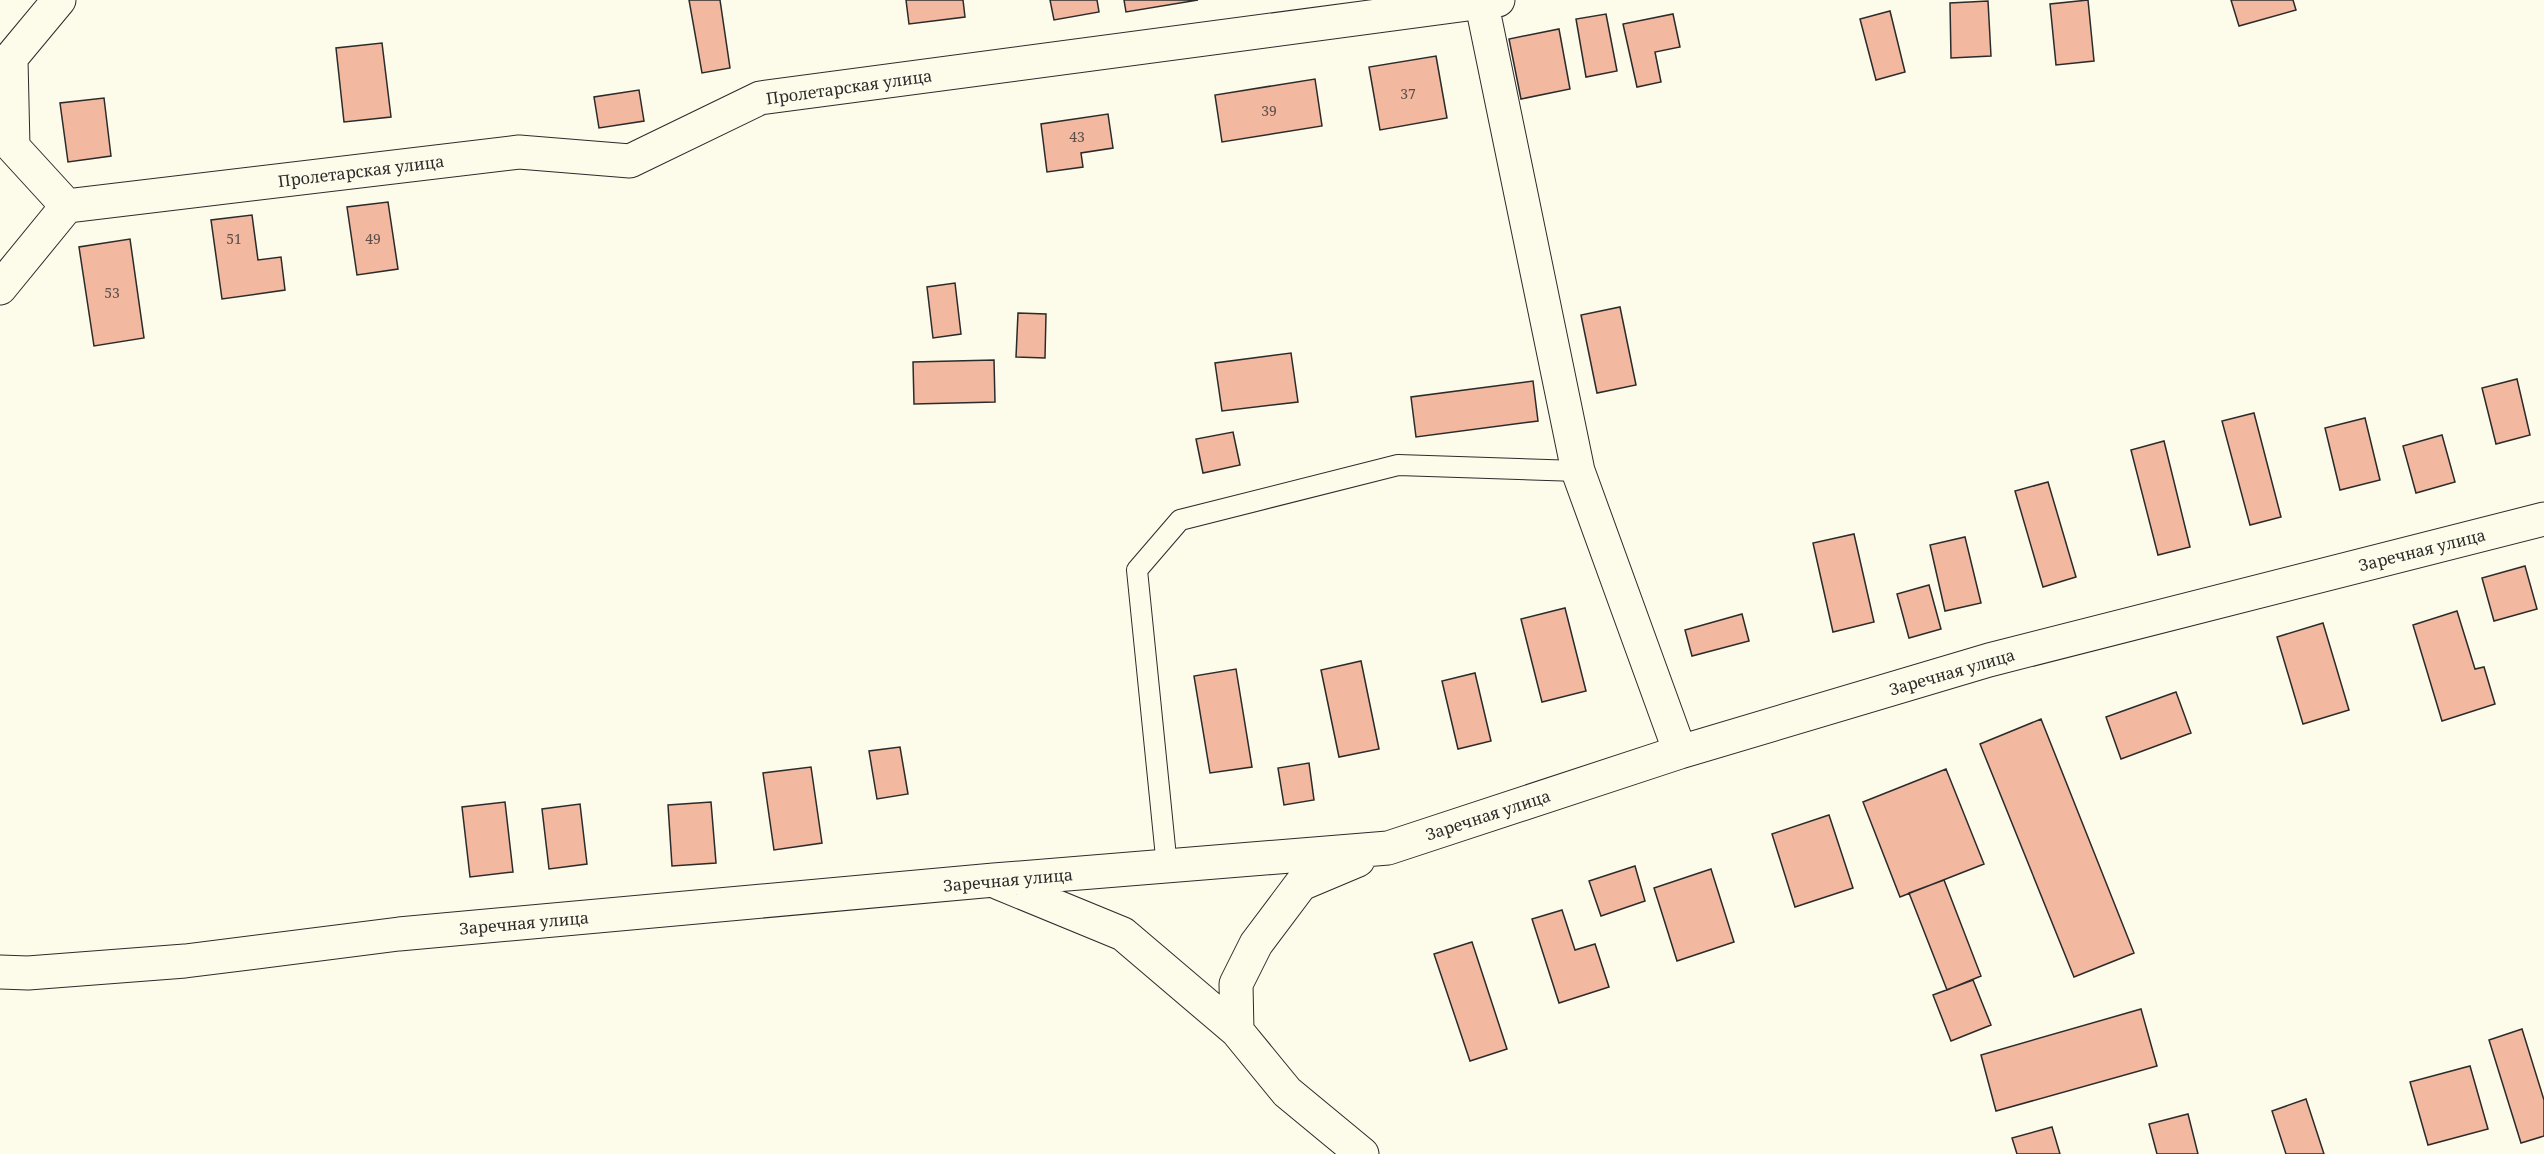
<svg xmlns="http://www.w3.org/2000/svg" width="2544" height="1154" viewBox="0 0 2544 1154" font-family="'Noto Serif',serif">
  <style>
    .building { fill: #f2b8a0; stroke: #2b2b2b; stroke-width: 1.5 }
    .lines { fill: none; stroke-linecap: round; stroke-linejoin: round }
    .lane-casing { stroke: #2b2b2b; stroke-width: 22 }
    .street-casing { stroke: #2b2b2b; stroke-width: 35 }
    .lane { stroke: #fdfbea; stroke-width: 20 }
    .street { stroke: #fdfbea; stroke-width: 33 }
    .labels { text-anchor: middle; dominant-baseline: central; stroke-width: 4.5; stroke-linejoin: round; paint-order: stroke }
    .number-label { font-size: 14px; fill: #5d4e48 }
    .street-label { font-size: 16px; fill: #2b2b2b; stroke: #fdfbea }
  </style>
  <rect width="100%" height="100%" fill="#fdfbea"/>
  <path class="building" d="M689 0H720L730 68 702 73Z
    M906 0H963L965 17 909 24Z
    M1050 0H1097L1099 12 1054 20Z
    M1124 0H1198L1126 12Z
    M2088 0 2094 61 2056 65 2050 4Z
    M2231 0H2293L2296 10 2239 26Z
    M1988 1 1991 56 1951 58 1950 3Z
    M1890 11 1905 72 1876 80 1860 19Z
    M1606 14 1617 71 1586 77 1576 19Z
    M1673 14 1680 47 1655 52 1661 82 1637 87 1623 24Z
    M1559 29 1570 89 1521 99 1509 39Z
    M382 43 391 117 344 122 336 48Z
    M1436 56 1447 118 1380 130 1369 67Z
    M1315 79 1322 126 1222 142 1215 95Z
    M639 90 644 121 599 128 594 97Z
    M104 98 111 156 68 162 60 103Z
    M1108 114 1113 148 1081 153 1083 167 1047 172 1041 124Z
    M388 202 398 269 357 275 347 207Z
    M252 215 258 260 281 257 285 290 222 299 211 220Z
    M130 239 144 338 94 346 79 247Z
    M955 283 961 334 933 338 927 287Z
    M1620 307 1636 385 1597 393 1581 315Z
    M1018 313 1046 314 1045 358 1016 357Z
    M1291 353 1298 402 1222 411 1215 363Z
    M994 360 995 402 914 404 913 362Z
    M2517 379 2530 435 2496 444 2482 388Z
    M1533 381 1538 421 1416 437 1411 397Z
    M2254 413 2281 517 2250 525 2222 421Z
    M2365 418 2380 480 2340 490 2325 428Z
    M1233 432 1240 465 1203 473 1196 439Z
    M2442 435 2455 482 2416 493 2403 446Z
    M2164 441 2190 547 2158 555 2131 450Z
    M2048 482 2076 577 2043 587 2015 491Z
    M1854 534 1874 622 1833 632 1813 543Z
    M1965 537 1981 603 1945 611 1930 545Z
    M2525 566 2537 609 2494 621 2482 578Z
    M1929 585 1941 629 1909 638 1897 594Z
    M1565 608 1586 691 1542 702 1521 619Z
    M2457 611 2475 669 2484 667 2495 704 2442 721 2413 625Z
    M1742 614 1749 641 1692 656 1685 630Z
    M2323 623 2349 710 2303 724 2277 637Z
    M1361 661 1379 749 1339 757 1321 670Z
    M1236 669 1252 767 1210 773 1194 676Z
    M1475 673 1491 741 1458 749 1442 681Z
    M2176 692 2191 733 2121 759 2106 717Z
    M2041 719 2134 953 2074 977 1980 744Z
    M900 747 908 794 877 799 869 751Z
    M1309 763 1314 800 1284 805 1278 768Z
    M811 767 822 843 774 850 763 773Z
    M1946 769 1984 864 1900 897 1863 802Z
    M505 802 513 872 470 877 462 807Z
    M711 802 716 863 672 866 668 805Z
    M580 804 587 864 549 869 542 809Z
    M1829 815 1853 888 1795 907 1772 834Z
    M1635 866 1645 901 1601 916 1589 881Z
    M1711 869 1734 942 1677 961 1654 888Z
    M1944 880 1981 976 1947 990 1909 893Z
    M1562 910 1575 950 1595 944 1609 987 1559 1003 1532 919Z
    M1472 942 1507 1049 1470 1061 1434 954Z
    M1973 980 1991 1025 1951 1041 1933 995Z
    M2141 1009 2157 1066 1996 1111 1981 1055Z
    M2522 1029 2544 1100V1136L2521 1143 2489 1040Z
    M2470 1066 2488 1129 2428 1145 2410 1082Z
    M2306 1099 2324 1154H2286L2272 1111Z
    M2188 1114 2198 1154H2157L2149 1124Z
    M2052 1127 2060 1154H2017L2012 1138Z"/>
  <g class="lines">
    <defs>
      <path id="lane" d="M1167 867 1137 570 1180 520 1398 465 1578 471"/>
      <path id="street" d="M1481 0 1578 471 1680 752
        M11 59 13 147 67 206
        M0 71 59 0
        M67 206 519 152 630 161 760 98 1498 0
        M0 288 67 206
        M999 883 1123 934 1237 1031 1287 1092 1362 1154
        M0 972 28 973 185 961 399 934 994 880 1388 848 1680 752 1989 660 2544 519
        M1237 1031 1236 984 1256 944 1301 884 1358 860"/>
    </defs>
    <use href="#lane" class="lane-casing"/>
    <use href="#street" class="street-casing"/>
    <use href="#lane" class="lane"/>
    <use href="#street" class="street"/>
  </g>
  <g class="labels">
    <g class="number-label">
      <text x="1408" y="93">37</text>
      <text x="1269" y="110">39</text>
      <text x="1077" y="136">43</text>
      <text x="234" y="238">51</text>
      <text x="373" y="238">49</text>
      <text x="112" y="292">53</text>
    </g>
    <g class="street-label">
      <text transform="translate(849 87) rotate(-8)">Пролетарская улица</text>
      <text transform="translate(361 171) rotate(-7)">Пролетарская улица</text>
      <text transform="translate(2422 550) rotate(-14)">Заречная улица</text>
      <text transform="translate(1952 672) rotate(-16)">Заречная улица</text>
      <text transform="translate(1488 815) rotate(-18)">Заречная улица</text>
      <text transform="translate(1008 880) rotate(-5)">Заречная улица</text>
      <text transform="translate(524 923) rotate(-5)">Заречная улица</text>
    </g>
  </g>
</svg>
